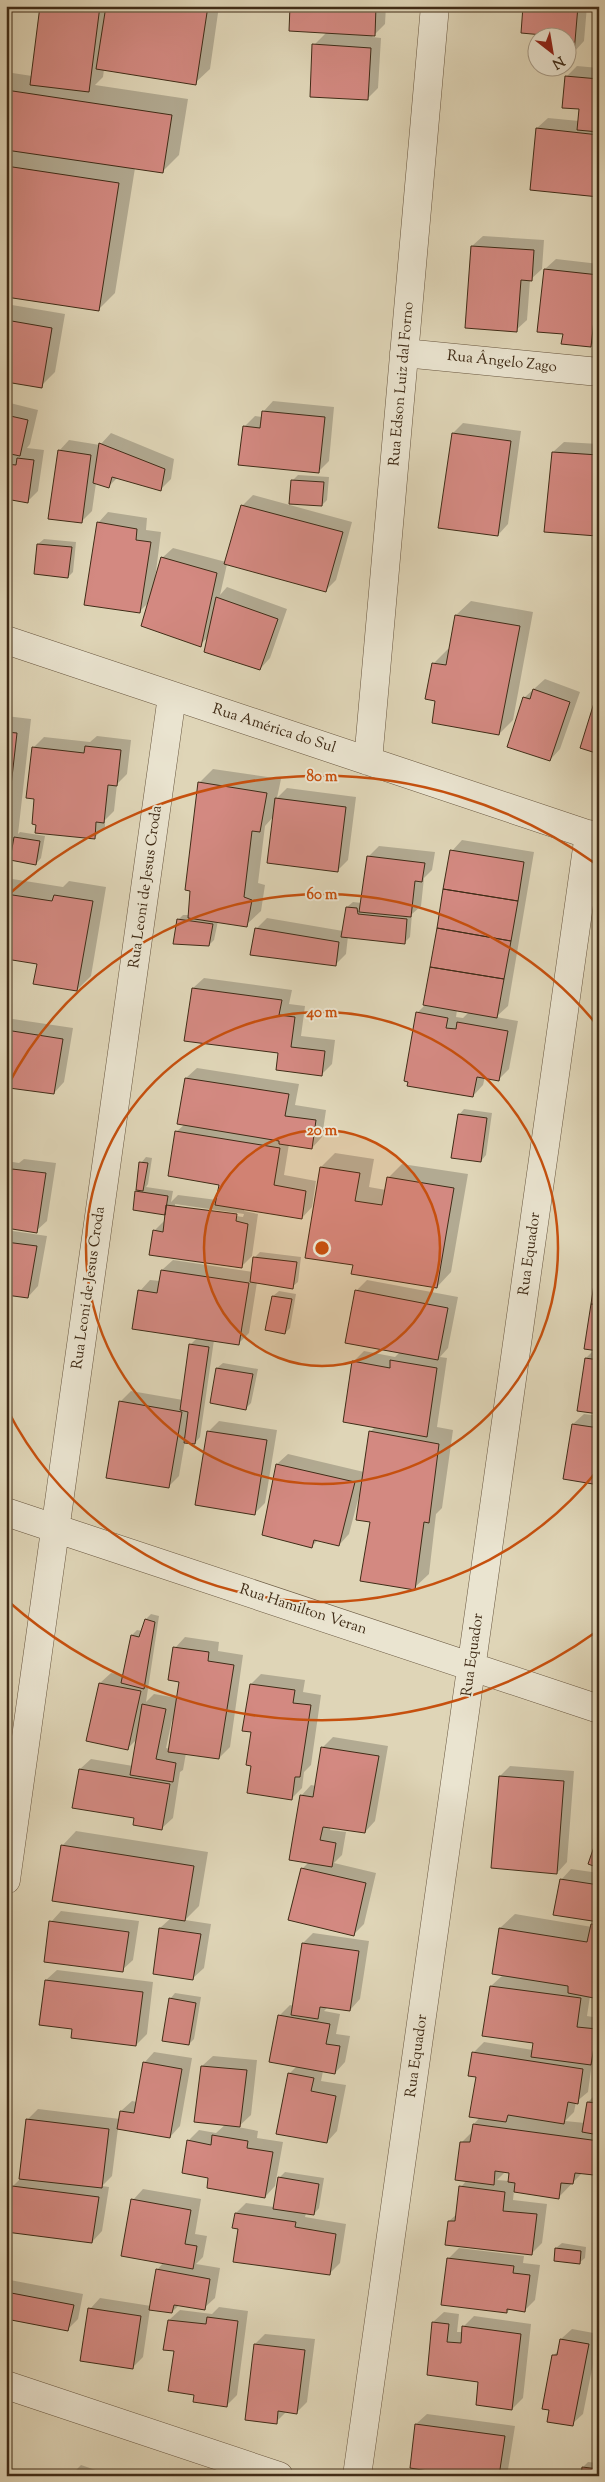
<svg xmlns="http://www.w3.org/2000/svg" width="605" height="2482" viewBox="0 0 605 2482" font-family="'Sorts Mill Goudy',serif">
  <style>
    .shadow { fill: #0003; fill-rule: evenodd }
    .building { fill: #d38981; stroke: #402c17 }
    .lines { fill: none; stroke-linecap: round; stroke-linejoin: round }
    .minor-casing { stroke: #68563f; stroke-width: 29 }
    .minor { stroke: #eae4d0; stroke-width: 28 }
    .ring { fill: none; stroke: #c6500e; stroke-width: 2.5 }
    .labels { text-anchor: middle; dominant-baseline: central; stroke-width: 4; stroke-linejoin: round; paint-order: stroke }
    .street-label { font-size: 15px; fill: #402c17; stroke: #eae4d0 }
    .centre { fill: #c6500e; stroke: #eae4d0; stroke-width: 2.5 }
    .ring-label { font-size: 15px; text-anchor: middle; font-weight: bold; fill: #c6500e; stroke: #eae4d0; stroke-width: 4; stroke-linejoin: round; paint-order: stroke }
  </style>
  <rect width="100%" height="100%" fill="#dfd5b7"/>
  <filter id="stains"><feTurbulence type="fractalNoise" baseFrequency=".004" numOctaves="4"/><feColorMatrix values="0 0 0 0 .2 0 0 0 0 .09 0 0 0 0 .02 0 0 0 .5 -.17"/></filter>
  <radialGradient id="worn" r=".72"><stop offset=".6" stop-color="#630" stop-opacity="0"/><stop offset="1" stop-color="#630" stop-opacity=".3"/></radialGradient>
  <path class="shadow" d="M41 6H219L210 69 195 83 104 69 103 77 95 85 188 99 179 155 162 172 135 168 115 293 99 309 6 295V72L32 76Z
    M292 6H386L385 24 372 37 381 38 378 88 367 99 314 45 327 32Z
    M524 6H587L584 41 574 52 568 51V38L544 34Z
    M577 66 599 68V195L537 128 548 118 579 121 580 108 566 77Z
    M483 236 544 240 542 269 530 280 527 320 516 330 472 246Z
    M556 259 599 264V338L590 346 564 333 545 269Z
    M6 304 65 314 55 372 41 386 6 381Z
    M273 401 334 407 329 461 318 472 244 427 255 416 262 417 263 412Z
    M6 402 38 410 30 444 27 448 44 450 38 491 28 501 6 498Z
    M463 423 521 431 508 524 498 535 453 433Z
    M111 433 174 459 171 479 160 490 118 477 108 487 96 483 92 511 81 522 59 451 69 440 100 445Z
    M564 442 599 444V533L597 535 553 452Z
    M298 475 329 477 327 500 322 505 292 481Z
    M253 495 352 522 336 580 326 590 227 564 220 595 227 587 287 609 270 658 260 669 208 637 200 645 149 602 139 612 98 523 108 512 147 518 146 530 161 532 154 587 162 558 173 548 226 562 242 506Z
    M44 539 76 542 73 572 68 577 38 544Z
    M471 601 533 612 513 720 499 734 437 700 433 664 448 649 450 650 456 615Z
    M545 679 580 692 560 749 550 760 508 746 525 697Z
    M6 680 9 681 6 708Z
    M6 716 31 719 18 834 20 832 45 836 41 858 36 864 13 851 6 858Z
    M97 736 131 740 127 774 117 784 114 811 105 820V827L94 838 35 798 33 748 44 737 90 742Z
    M213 769 281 779 277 798 287 788 356 797 348 860 337 871 274 816 265 826 258 883 265 885 261 911 246 925 218 921 214 940 209 945 178 920 183 915H189L199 783Z
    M462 840 534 852 508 1006 496 1017 518 1021 509 1069 498 1080 485 1077 483 1085 473 1096 417 1013 426 1004 452 851ZM457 1010 469 1012 463 1018 456 1017Z
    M379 846 435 852 432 870 424 878 421 906 412 914 410 937 404 943 348 936 346 954 335 965 256 929 267 918 343 931 347 907 353 902 362 903 368 857Z
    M6 878 63 887 69 881 106 887 91 976 77 990 38 963 6 958Z
    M204 978 292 990 289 1004 305 1006 301 1036 335 1040 332 1064 321 1075 280 1052 193 988Z
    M6 1018 73 1028 64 1082 54 1093 14 1087 6 1093Z
    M197 1068 299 1084 295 1105 326 1110 322 1137 312 1148 289 1144 284 1175 316 1181 312 1207 302 1218 245 1208 244 1211 258 1214 252 1256 241 1267 154 1231 166 1219 167 1212 136 1192 139 1189 141 1163 146 1157 152 1158 148 1184 146 1187 173 1191 171 1202 178 1195 217 1200 220 1184 176 1132 185 1124 178 1123 186 1078ZM175 1204 244 1214 243 1217 175 1207Z
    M464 1109 492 1113 486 1155 481 1161 459 1115Z
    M335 1153 374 1159 369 1187 386 1190 388 1178 402 1164 468 1174 451 1272 437 1287 354 1264 307 1256 321 1167Z
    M24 1159 56 1163 47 1221 36 1231 6 1227V1161L19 1163Z
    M6 1230 47 1236 38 1286 28 1297 6 1294Z
    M260 1252 301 1257 298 1282 292 1287 257 1282 249 1333 239 1343 214 1340 200 1437 195 1443 185 1441 179 1476 168 1487 120 1402 131 1391 183 1400 190 1345 198 1337 140 1291 150 1280 160 1281 162 1270 173 1260 253 1272 255 1257Z
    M599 1258V1413L586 1358 595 1349 586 1348Z
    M367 1280 458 1297 448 1348 440 1357 447 1358 437 1427 453 1430 442 1508 436 1514 429 1574 414 1588 371 1521 361 1496H359L349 1534 339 1545 318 1540 312 1546 263 1534 277 1464 288 1454 364 1472 370 1432 375 1427 353 1362 364 1351 395 1357 400 1352 356 1291Z
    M279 1291 296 1294 290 1328 285 1333 273 1296Z
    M223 1363 258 1369 251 1403 246 1408 211 1402 217 1368Z
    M584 1414 599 1416V1483L573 1424Z
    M219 1421 277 1430 265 1503 255 1513 208 1432Z
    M151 1614 159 1616 146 1702 154 1694 177 1698 180 1681 175 1648 185 1637 219 1642 218 1651 243 1655 230 1747 219 1758 186 1753 183 1770 180 1772 173 1818 162 1828 136 1817 80 1769 91 1759 133 1766 137 1739 128 1748 88 1740 100 1683 111 1673 124 1675 132 1635 137 1630 142 1631 146 1619ZM172 1720 174 1721 170 1749 166 1748Z
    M261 1674 305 1680 303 1692 321 1695 311 1765 304 1772 302 1788 291 1799 252 1765 251 1684Z
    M333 1737 388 1746 375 1821 365 1832 331 1827 330 1830 346 1832 342 1855 334 1863 376 1873 364 1924 354 1934 302 1869 309 1862 301 1796 311 1785 316 1786 322 1748Z
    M510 1766 574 1771 567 1862 557 1873 500 1776Z
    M76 1831 208 1852 199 1906 185 1920 211 1924 204 1968 193 1978 160 1928 171 1918 62 1846Z
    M571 1869 599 1873V1997L590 1996 587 2016 599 2018V2056L592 2062 588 2092 576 2102 574 2112 565 2121 585 2123 588 2102 593 2097H599V2169L594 2174 582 2173 558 2198 514 2191 513 2200 547 2204 542 2243 531 2254 449 2221 457 2214 461 2187 467 2180 462 2142 473 2131 474 2124 480 2117 473 2053 484 2042 533 2050 534 2042 491 1986 503 1975 500 1928 515 1914 592 1927 596 1920 561 1880ZM506 2171 510 2172 509 2181 497 2180Z
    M61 1911 139 1921 133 1960 122 1970 51 1922Z
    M313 1933 369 1941 360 1999 350 2010 328 2007 324 2011 340 2014 336 2034 350 2036 345 2062 335 2073 323 2071 321 2081 346 2085 337 2131 327 2142 289 2074 297 2066 279 2016 290 2005 294 2006 303 1943Z
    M57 1970 153 1982 147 2034 136 2045 74 2028 46 1980Z
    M175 1993 201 1997 194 2039 189 2044 170 1999Z
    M154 2052 192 2058 180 2126 170 2137 118 2128 112 2176 102 2186 109 2187 102 2231 92 2242 13 2186 20 2179 27 2120 38 2109 120 2119 121 2111 132 2101 137 2102 144 2063Z
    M213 2056 257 2060 251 2115 238 2127 258 2131 257 2138 283 2142 275 2186 265 2197 210 2177 188 2141 199 2130 216 2133 226 2124 202 2066Z
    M285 2172 324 2178 319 2208 314 2214 306 2213 305 2217 346 2224 340 2263 330 2273 234 2261 239 2228 236 2213 246 2203 274 2207 279 2178Z
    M143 2189 201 2199 195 2234 207 2236 203 2257 196 2264 220 2268 215 2298 204 2308 179 2305 172 2312 150 2309 143 2357 132 2368 90 2309 100 2298 151 2306 157 2270 164 2262 133 2200Z
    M562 2243 586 2247 585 2258 579 2263 556 2248Z
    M459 2248 524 2256 523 2263 540 2265 535 2300 525 2310 511 2308 507 2312 448 2259Z
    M10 2280 83 2294 78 2319 68 2329 6 2318V2284Z
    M219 2307 248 2311 237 2395 226 2406 196 2394 175 2350 169 2320 180 2310 212 2314Z
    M444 2312 459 2314 457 2332H463V2327L474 2316 531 2324 523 2398 512 2409 480 2380 428 2374 433 2322Z
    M572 2329 599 2334 583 2414 572 2424 554 2355 559 2350 561 2339Z
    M265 2334 315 2339 307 2402 296 2413 287 2411 276 2422 255 2344Z
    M427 2414 515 2426 507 2476H461L416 2424Z
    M588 2462 599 2463V2476L583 2467Z
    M81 2465 113 2476H70Z"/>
  <path class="building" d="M40 6H100L89 92 30 85Z
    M106 6H208L196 85 96 69Z
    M290 6H376L375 36 289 31Z
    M523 6H578L574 53H568V38H543V35L521 33Z
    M312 44 371 48 368 100 310 97Z
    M565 76 599 79V132L577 130 579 109 562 108Z
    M6 90 172 115 163 173 6 150Z
    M536 128 599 135V197L530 190Z
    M6 166 119 183 99 311 6 297Z
    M471 246 534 250 532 281 521 280 517 332 465 328Z
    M544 269 599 275 591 347 561 344 563 334 537 332Z
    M6 320 52 328 42 388 6 382Z
    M262 411 325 417 319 473 238 465 243 426 260 428Z
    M6 415 28 420 20 456 6 453Z
    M452 433 511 441 498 536 438 528Z
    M99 443 165 469 161 491 112 477 109 488 93 483Z
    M58 450 91 455 82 523 48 519Z
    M552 452 599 455 597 536 544 532Z
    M17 458 34 460 28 503 6 499V464L16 465Z
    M291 480 324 482 322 506 289 504Z
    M241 505 343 532 326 592 224 564Z
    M97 522 137 529 136 540 151 542 140 613 84 605Z
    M37 544 72 547 68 578 34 574Z
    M161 557 217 573 201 647 141 626Z
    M216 597 278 619 260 670 204 652Z
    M455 615 520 626 499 735 432 723 435 701 425 699 432 663 446 665Z
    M533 689 570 702 550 761 507 747 523 697 530 699Z
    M598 690 599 691V754L580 748Z
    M6 732 17 733 6 830Z
    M85 746 121 750 117 786 108 785 104 823 96 822 95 839 35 833 36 825 32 824 34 799 26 798 32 747 84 753Z
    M198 782 267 793 260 832 252 831 244 897 252 900 247 927 188 918 190 891 185 890Z
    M275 798 346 807 338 872 267 863Z
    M14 837 40 841 36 865 10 860Z
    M450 850 524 862 518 901 443 889Z
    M367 856 425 863 422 882 415 881 411 917 359 912Z
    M443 889 518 901 511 941 437 928Z
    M6 894 52 901 54 895 93 901 77 991 33 984 37 964 6 959Z
    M346 907 357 908 358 914 407 919 405 944 341 937Z
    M177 919 213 924 209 946 173 944Z
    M255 928 339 942 336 966 250 955Z
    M437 928 511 941 504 979 430 967Z
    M430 967 504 979 497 1018 423 1005Z
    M192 988 282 1000 279 1015 295 1017 291 1047 325 1051 322 1076 276 1070 278 1053 184 1041Z
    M416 1012 448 1018 446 1028 456 1029 457 1022 508 1031 499 1081 477 1077 473 1097 407 1086 408 1082 404 1081Z
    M6 1030 63 1039 54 1094 9 1088 8 1095 6 1094Z
    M185 1078 289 1094 285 1116 316 1120 312 1149 279 1144V1141L177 1124Z
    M458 1114 487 1118 481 1162 451 1158Z
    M175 1131 280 1148 274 1185 306 1191 302 1219 215 1205 219 1185 168 1176Z
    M139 1162 148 1163 143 1191 136 1190Z
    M320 1167 360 1173 355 1201 382 1205 387 1177 454 1188 437 1288 351 1274 353 1265 305 1258Z
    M12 1169 46 1173 37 1233 6 1228V1173H11Z
    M135 1191 168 1196 165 1215 133 1210Z
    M166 1205 237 1214 236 1221 248 1224 242 1268 149 1255 153 1230 163 1232Z
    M6 1242 37 1246 28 1298 6 1295Z
    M253 1257 297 1262 293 1289 250 1282Z
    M598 1258H599V1305L591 1304Z
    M161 1270 249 1283 239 1345 132 1329 138 1290 157 1293Z
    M355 1290 448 1308 438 1360 345 1343Z
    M272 1296 292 1299 285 1334 265 1330Z
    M591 1304 599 1305V1351L584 1349Z
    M189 1344 209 1347 195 1444 184 1443 188 1412 180 1410Z
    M585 1358 599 1360V1414L577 1411Z
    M390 1360 437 1368 427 1437 343 1422 352 1361 390 1368Z
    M216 1368 253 1374 246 1410 210 1403Z
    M119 1401 182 1412 169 1488 106 1478Z
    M572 1424 599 1428V1485L563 1479Z
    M207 1431 267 1440 255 1515 195 1505Z
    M369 1431 439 1444 429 1523 424 1522 415 1590 360 1581 370 1522 356 1520Z
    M276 1464 355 1482 339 1546 314 1540 312 1548 262 1535Z
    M145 1619 155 1622 144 1689 121 1683 131 1635 139 1637Z
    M173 1647 209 1652 208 1661 234 1665 219 1759 168 1752 179 1682 168 1680Z
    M99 1683 141 1691 128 1750 86 1741Z
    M250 1684 295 1690 293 1703 311 1705 300 1777H295L292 1800 247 1793 251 1766 246 1765 251 1732 242 1731Z
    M142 1704 166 1709 156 1759 176 1763 173 1782 130 1775Z
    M321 1747 379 1756 365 1833 323 1827 320 1840 336 1843 332 1867 289 1860 300 1795 313 1797Z
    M79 1769 170 1784 162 1830 133 1825 134 1818 72 1808Z
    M499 1776 564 1781 557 1874 491 1868Z
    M597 1838H599V1868L588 1864Z
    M61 1845 194 1866 185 1921 52 1901Z
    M301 1868 366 1883 354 1936 288 1920Z
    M560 1879 599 1885V1922L553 1915Z
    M49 1921 129 1932 123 1972 44 1962Z
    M591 1924 599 1925V1999L568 1993V1986L492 1974 499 1928 587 1942Z
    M159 1928 201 1934 193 1980 153 1974Z
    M302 1943 359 1951 350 2011 320 2007 318 2019 291 2015Z
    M45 1980 143 1992 136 2046 71 2038 72 2029 39 2025Z
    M490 1986 581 1998 577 2027 597 2029 591 2065 531 2057 533 2043 482 2036Z
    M169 1998 196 2003 189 2045 162 2041Z
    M278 2015 330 2024 326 2044 340 2046 335 2074 269 2062Z
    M472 2052 583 2069 578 2104 568 2102 564 2124 508 2115 506 2122 469 2117 476 2077 468 2076Z
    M143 2062 182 2069 170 2138 117 2129 120 2111 134 2113Z
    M201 2066 247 2070 240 2127 194 2122Z
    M288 2073 314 2078 311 2091 336 2096 327 2143 276 2134Z
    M587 2102 599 2103V2135L582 2132Z
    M26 2119 109 2129 102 2188 19 2179Z
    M473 2124 599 2141 594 2175 575 2173 573 2184 561 2183 559 2199 514 2192 515 2183 508 2182 509 2173 495 2171 494 2185 455 2180 460 2142H470Z
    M212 2135 248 2141 247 2148 273 2152 265 2198 207 2188 208 2178 182 2173 187 2140 211 2145Z
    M278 2177 319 2184 314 2215 273 2209Z
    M12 2186 99 2197 92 2243 6 2232Z
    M459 2186 505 2192 503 2211 537 2214 532 2255 445 2245 448 2221H455Z
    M131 2199 191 2210 185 2244 197 2246 193 2269 121 2256Z
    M235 2213 296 2222 295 2227 336 2234 330 2275 233 2262 238 2229 232 2228Z
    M555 2248 581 2251 580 2264 554 2261Z
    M447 2258 514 2266 513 2273 530 2275 525 2312 507 2309V2313L441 2305Z
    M156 2269 210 2279 205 2310 174 2305 172 2313 149 2310Z
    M6 2292 74 2305 68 2331 6 2319Z
    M88 2308 141 2316 133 2369 80 2361Z
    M207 2317 238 2321 227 2407 193 2402 194 2395 168 2391 174 2351 163 2350 168 2320 206 2324Z
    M432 2322 449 2324 447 2342 461 2343 462 2326 521 2334 512 2410 476 2405 478 2382 427 2375Z
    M560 2339 589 2344 573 2426 547 2422 549 2410 542 2409 552 2355H557Z
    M254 2344 305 2350 297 2414 278 2411 277 2424 245 2420Z
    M415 2424 505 2436 499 2476H457L410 2468Z
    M582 2467 599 2469V2476H581Z"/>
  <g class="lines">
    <defs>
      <path id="minor" d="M404 353 599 372
        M6 640 599 838
        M368 761 435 6
        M6 1512 599 1709
        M6 1880 172 696
        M6 2385 279 2476
        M357 2476 589 834"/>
    </defs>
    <use href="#minor" class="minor-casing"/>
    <use href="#minor" class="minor"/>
  </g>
  <circle cx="322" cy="1248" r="118" fill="#c6500e" fill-opacity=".12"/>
  <g class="ring">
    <circle cx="322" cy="1248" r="118"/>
    <circle cx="322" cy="1248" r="236"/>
    <path d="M597 1471A354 354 0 0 1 7 1409M7 1087A354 354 0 0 1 597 1025"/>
    <path d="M596 1632A472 472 0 0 1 9 1602M9 894A472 472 0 0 1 596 864"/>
  </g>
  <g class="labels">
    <g class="street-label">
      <text transform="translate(502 362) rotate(6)">Rua Ângelo Zago</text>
      <text transform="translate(402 384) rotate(-85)">Rua Edson Luiz dal Forno</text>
      <text transform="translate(274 729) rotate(18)">Rua América do Sul</text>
      <text transform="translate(146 887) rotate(-82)">Rua Leoni de Jesus Croda</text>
      <text transform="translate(530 1254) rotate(-82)">Rua Equador</text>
      <text transform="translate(89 1288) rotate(-82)">Rua Leoni de Jesus Croda</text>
      <text transform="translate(303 1610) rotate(18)">Rua Hamilton Veran</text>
      <text transform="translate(473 1655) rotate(-82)">Rua Equador</text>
      <text transform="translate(417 2056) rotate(-82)">Rua Equador</text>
    </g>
  </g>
  <circle cx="322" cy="1248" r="8" class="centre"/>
  <g class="ring-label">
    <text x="322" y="781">80 m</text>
    <text x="322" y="899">60 m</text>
    <text x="322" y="1017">40 m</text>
    <text x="322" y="1135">20 m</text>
  </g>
  <rect width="605" height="2482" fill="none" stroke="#dfd5b7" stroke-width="25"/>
  <rect x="8" y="8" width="590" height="2467" fill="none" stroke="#402c17" stroke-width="2.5"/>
  <rect x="12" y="12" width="580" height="2457" fill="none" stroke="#402c17"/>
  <g transform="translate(552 52) rotate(149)"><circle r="24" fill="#eae4d0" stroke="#a69a86"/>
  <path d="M0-4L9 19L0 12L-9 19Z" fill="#8f2418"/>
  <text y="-8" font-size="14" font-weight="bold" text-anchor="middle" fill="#402c17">N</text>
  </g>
  <rect width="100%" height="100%" filter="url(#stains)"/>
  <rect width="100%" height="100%" fill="url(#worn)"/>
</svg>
